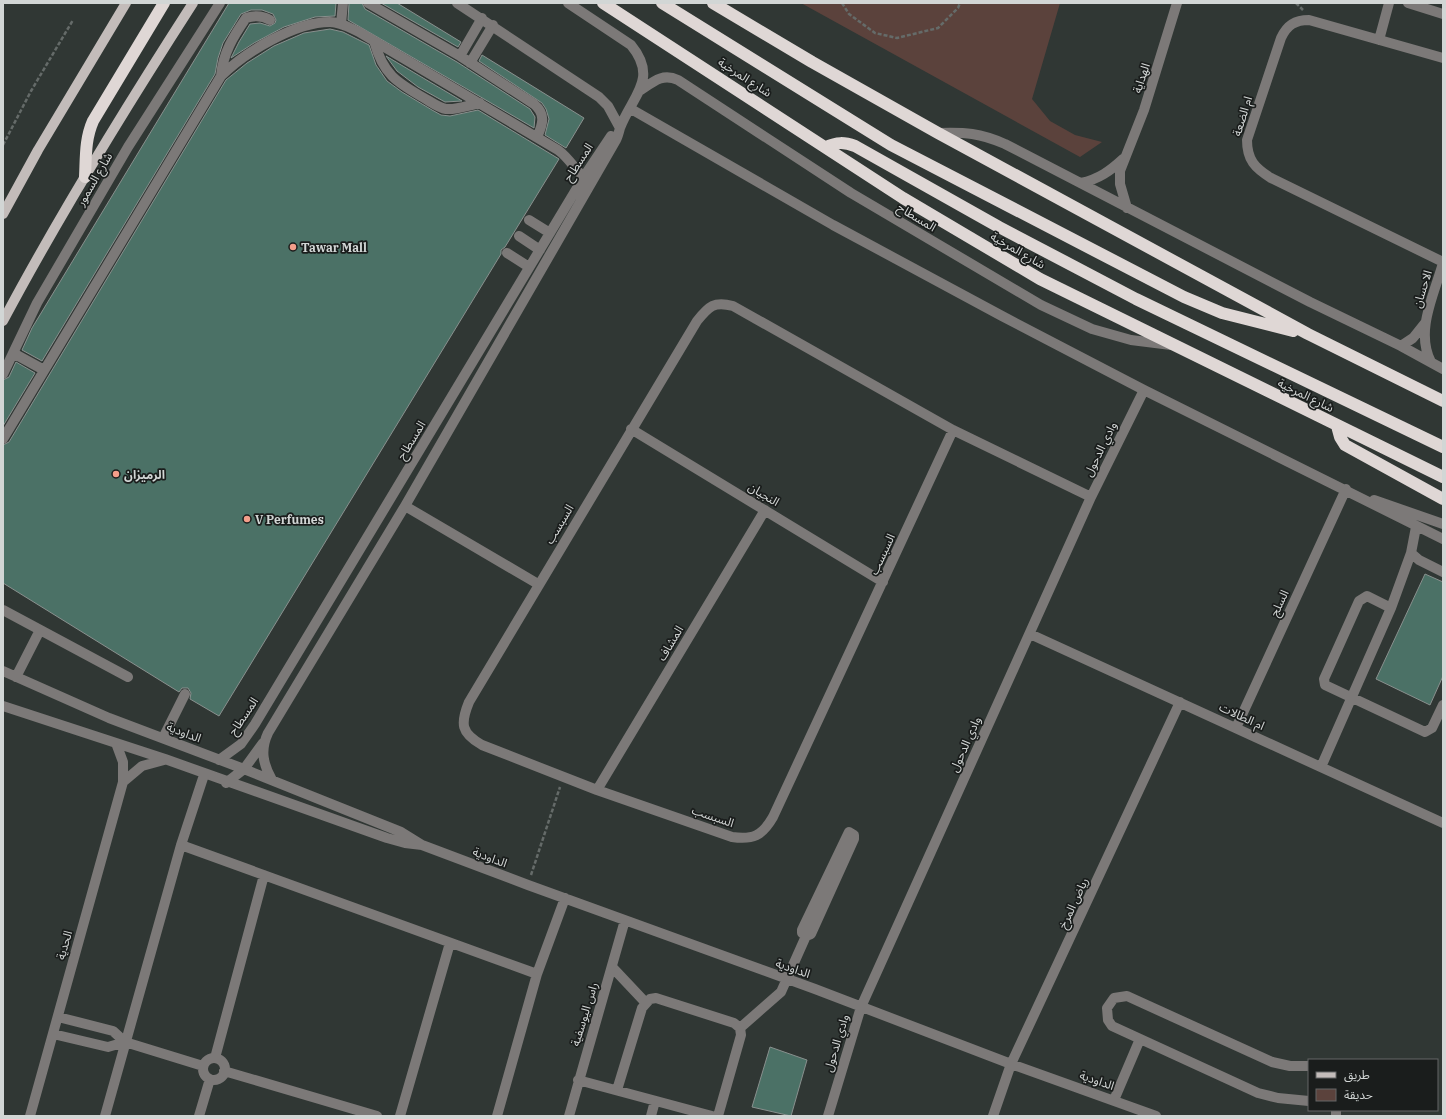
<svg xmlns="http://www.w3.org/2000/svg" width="1446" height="1119" viewBox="0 0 1446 1119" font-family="'IBM Plex Serif','Noto Sans Arabic',serif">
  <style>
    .green { fill: #5b423c }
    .building { fill: #4b7166; stroke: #89908e }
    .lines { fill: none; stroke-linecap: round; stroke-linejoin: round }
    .path { stroke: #656b69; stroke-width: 2.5; stroke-dasharray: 4 2; stroke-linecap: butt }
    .minor { stroke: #7c7978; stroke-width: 10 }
    .major { stroke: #c3bcba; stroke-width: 10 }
    .highway { stroke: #dfd7d5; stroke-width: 12 }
    .poi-dot { fill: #f49e8a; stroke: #1a1d1c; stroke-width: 1.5 }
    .labels { text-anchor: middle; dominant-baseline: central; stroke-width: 3.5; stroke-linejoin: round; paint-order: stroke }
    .street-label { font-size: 12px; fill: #d2d6d5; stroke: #1a1d1c }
    .poi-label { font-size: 12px; font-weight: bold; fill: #d2d6d5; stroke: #1a1d1c; text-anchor: start }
  </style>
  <rect width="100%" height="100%" fill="#303734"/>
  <path class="green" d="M801 3H1060L1032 99 1050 121 1075 135 1102 142 1080 157Z"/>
  <path class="building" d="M229 3H336L335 16 315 17 284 27 254 43 231 58 239 42 250 24 260 23 270 26 275 23 276 20 273 14 262 10H251L241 14 223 43 218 58 215 74 42 361 22 350 32 328Z
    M349 3H362L365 9 457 62 530 109 535 117 534 128 348 20Z
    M381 3H397L461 42 458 47Z
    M330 29 343 32 369 45 376 65 387 81 402 92 432 110 441 115 450 116 478 110 559 159 505 247 501 250V254L219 716 190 699 191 693 188 688H182L179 692 3 583V445L9 442 226 80 247 63 274 46 304 33Z
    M482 55 584 118 566 148 545 135 549 119 546 109 542 103 479 61Z
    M386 56 462 101 445 102 418 87 397 71Z
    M16 362 35 373 3 426V380L9 377Z
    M1425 574 1443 582V676L1430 705 1376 679Z
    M770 1047 807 1060 791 1116 752 1107Z"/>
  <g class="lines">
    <path class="path" d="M842 3 849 14 875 33 897 38 938 28 958 8 960 3
      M1296 3 1303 10
      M3 145 31 91 73 20
      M531 875 560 787"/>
    <path class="minor" d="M368 3 460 56 534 104C546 114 543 124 537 137
      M457 3 599 97 608 106 620 128
      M1408 3 1443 14
      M341 24 343 3
      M1379 40 1389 3
      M374 41C383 74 396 82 424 98 431 102 439 108 446 109 457 110 469 105 480 103
      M460 56 482 18
      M1443 58 1309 20C1295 20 1287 25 1281 38L1247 140C1247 160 1255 168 1271 178L1443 262
      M470 63 493 25
      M221 76C223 53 233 37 246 18 255 15 262 15 270 20
      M641 90C654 81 663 73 678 80L851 193 1041 305 1092 329 1131 340 1171 345
      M631 109 833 225 1002 316 1144 390 1443 539
      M938 133C965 132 980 133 1005 144L1310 302 1401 346 1443 369
      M1081 183C1099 179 1110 171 1123 159
      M1127 208 1120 184V171L1144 110 1177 3
      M529 220 550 233
      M519 236 540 250
      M507 253 529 267
      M1401 346 1413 338 1425 323
      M13 353 44 370
      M1431 362C1415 331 1434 295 1443 263
      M3 374 37 303 128 147 220 3
      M631 429 883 582
      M953 430 773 817C762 836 753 840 732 837L597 790 482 745C461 733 460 724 469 702L697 321C709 306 714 301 733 306L953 430 1091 497
      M3 439 221 76C245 52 295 22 330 22 341 22 350 28 359 32L558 150C572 160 577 175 591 183
      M1374 500 1443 524
      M405 506 538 584
      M1416 527 1411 553 1419 560 1443 572
      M1391 608 1367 596 1359 601 1324 679 1325 685 1425 732 1432 728 1443 705
      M3 610 128 677
      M1030 634 1443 823
      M3 671 109 718 244 769 401 832 422 845 528 885 815 989 1011 1064 1156 1116
      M16 677 40 630
      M3 706 165 759 387 838 405 843 422 845
      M1236 728 1346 489
      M163 738 185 694
      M219 760 241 744 255 724 583 178 611 136
      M1321 767 1391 608 1411 553
      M272 780C263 764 260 750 268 733L405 506 616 140C618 136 619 132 620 128 632 96 659 79 631 45L568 3
      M123 782 142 766 164 760
      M226 783 244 769 263 743
      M597 790 765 510
      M849 832 854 835V839L811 934 806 936 802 933V930Z
      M181 845 537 974
      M612 967 645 1002
      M58 1017 113 1031 125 1042 203 1066
      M740 1028 781 992 806 936
      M53 1034 108 1047 125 1042
      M215 1058 264 875
      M203 1069a11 11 0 1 1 22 0a11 11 0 1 1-22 0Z
      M1309 1066H1290L1272 1062 1127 996 1114 998 1107 1008 1108 1020 1112 1026 1258 1093 1278 1098 1309 1101
      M224 1071 377 1116
      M578 1080 712 1116
      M617 1090 642 1008 650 999 656 998 734 1023 740 1028 741 1035 718 1116
      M1114 1100 1140 1039
      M1336 1110V1116
      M30 1116 123 782V762L116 743
      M105 1116 181 845 204 775
      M199 1116 210 1079
      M400 1116 450 943
      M497 1116 537 974 565 898
      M569 1116 625 920
      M651 1116 655 1101
      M828 1116 861 1007 1091 497 1144 390
      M993 1116 1011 1064 1180 702"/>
    <path class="major" d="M3 214 38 150 126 3
      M3 321C61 212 126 107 193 3"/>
    <path class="highway" d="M603 3 903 198 1040 279 1443 477
      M662 3 891 145 1184 297 1222 313 1293 331
      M713 3 812 62 938 133 1308 334 1443 401
      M826 147C837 142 844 142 855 146L999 227 1136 299 1443 447
      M85 177C86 157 85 139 93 121L164 3
      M1337 426 1340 437 1345 445 1443 499"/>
  </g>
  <g class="poi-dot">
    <circle cx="293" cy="247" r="4"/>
    <circle cx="116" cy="474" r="4"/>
    <circle cx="247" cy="519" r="4"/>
  </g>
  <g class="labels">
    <g class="street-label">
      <text transform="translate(745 77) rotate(33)">شارع المرخية</text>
      <text transform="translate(1141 78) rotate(-72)">الهداية</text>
      <text transform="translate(1242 116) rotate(-73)">ام الضعة</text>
      <text transform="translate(578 162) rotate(-57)">المسطاح</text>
      <text transform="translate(94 179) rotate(-60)">شارع السمور</text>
      <text transform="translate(917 217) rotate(31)">المسطاح</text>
      <text transform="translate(1018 250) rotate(30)">شارع المرخية</text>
      <text transform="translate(1422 289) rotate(-73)">الاحسان</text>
      <text transform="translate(1306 395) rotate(26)">شارع المرخية</text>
      <text transform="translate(411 440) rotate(-59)">المسطاح</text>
      <text transform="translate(1100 449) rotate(-64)">وادي الدحول</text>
      <text transform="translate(764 494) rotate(31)">النجيان</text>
      <text transform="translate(559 524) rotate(-59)">السبسب</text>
      <text transform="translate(882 554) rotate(-65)">السبسب</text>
      <text transform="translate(1279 603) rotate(-65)">السلج</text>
      <text transform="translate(670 643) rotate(-59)">المشاف</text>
      <text transform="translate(243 716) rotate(-56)">المسطاح</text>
      <text transform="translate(1242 716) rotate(25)">ام الطالات</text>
      <text transform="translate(184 732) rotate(21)">الداودية</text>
      <text transform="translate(965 744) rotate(-66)">وادي الدحول</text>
      <text transform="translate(713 816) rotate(19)">السبسب</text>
      <text transform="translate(490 857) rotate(21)">الداودية</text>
      <text transform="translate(1073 903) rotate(-65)">رياض المرخ</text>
      <text transform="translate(64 945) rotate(-74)">الحدية</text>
      <text transform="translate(793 968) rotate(19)">الداودية</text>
      <text transform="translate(584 1014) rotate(-73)">راس اليوسفية</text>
      <text transform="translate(836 1043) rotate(-73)">وادي الدحول</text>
      <text transform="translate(1097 1080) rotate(19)">الداودية</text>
    </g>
    <g class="poi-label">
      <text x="301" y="247">Tawar Mall</text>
      <text x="124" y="474">الرميزان</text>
      <text x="255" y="519">V Perfumes</text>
    </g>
  </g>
  <rect width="1446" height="1119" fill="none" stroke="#d2d6d5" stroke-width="8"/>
  <rect x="1308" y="1059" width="130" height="52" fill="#1a1d1c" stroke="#646766"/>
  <rect x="1316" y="1072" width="20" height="6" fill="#c3bcba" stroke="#646766"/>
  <text x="1344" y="1079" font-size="12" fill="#d2d6d5">طريق</text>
  <rect x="1316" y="1089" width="20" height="12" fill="#5b423c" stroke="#646766"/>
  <text x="1344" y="1099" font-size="12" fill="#d2d6d5">حديقة</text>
</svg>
